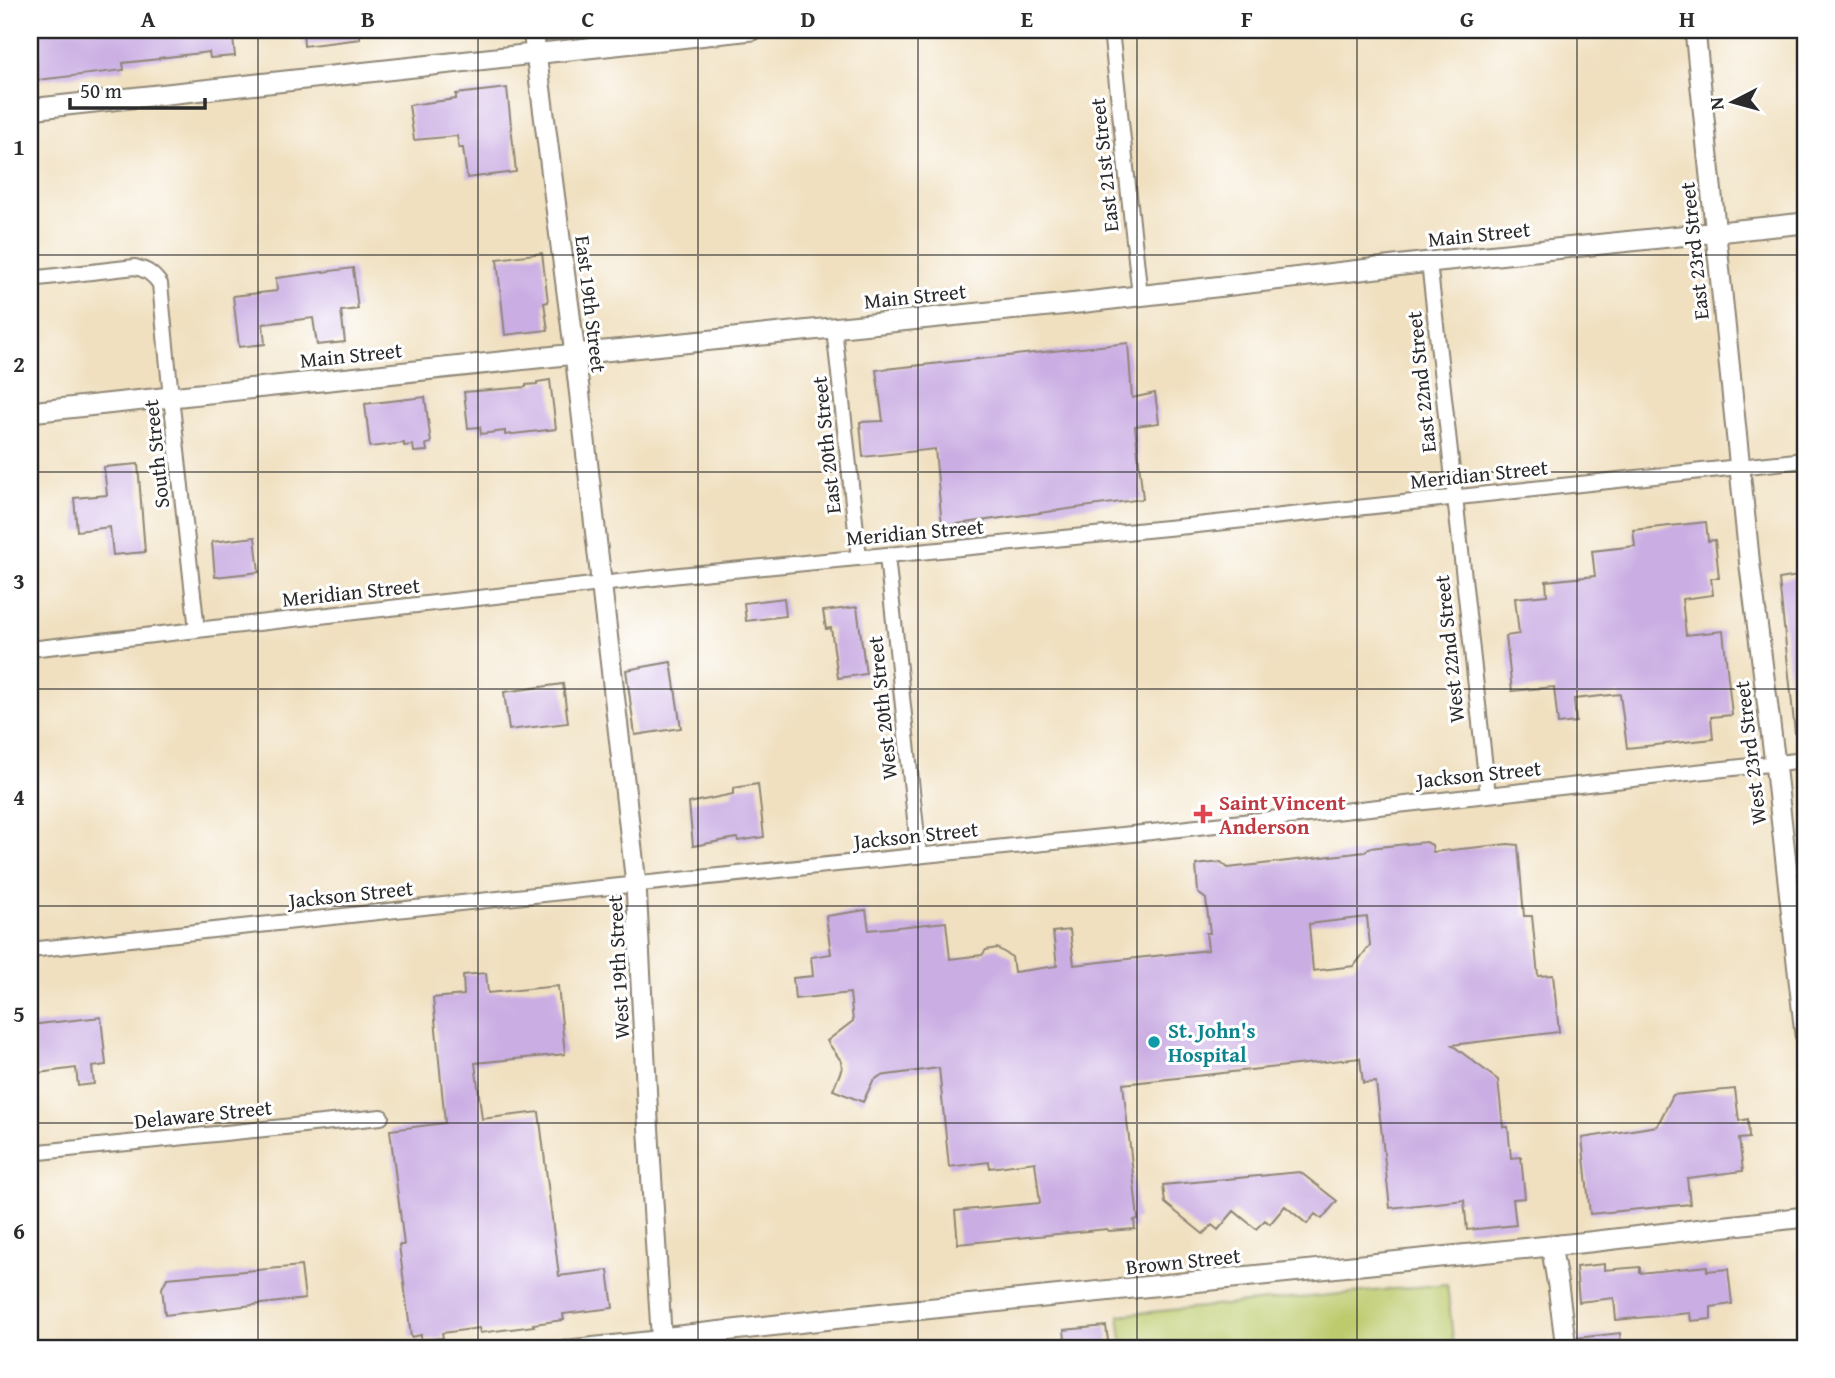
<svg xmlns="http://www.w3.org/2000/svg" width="1835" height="1378" viewBox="0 0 1835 1378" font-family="'Gentium Book Plus',serif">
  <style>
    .green { fill: #bdcb6d; stroke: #747b4c; stroke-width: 2 }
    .building { fill: #caade3; fill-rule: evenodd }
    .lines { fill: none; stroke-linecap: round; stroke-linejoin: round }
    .minor-casing { stroke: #8e8676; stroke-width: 18 }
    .tertiary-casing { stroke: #8e8676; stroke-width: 23 }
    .minor { stroke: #fff; stroke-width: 14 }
    .tertiary { stroke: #fff; stroke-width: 19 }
    .grid { fill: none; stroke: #2b2b2b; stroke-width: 2; stroke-opacity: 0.55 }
    .health-dot { fill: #e0444e; stroke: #fff; stroke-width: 2.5 }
    .culture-dot { fill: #0f9aa8; stroke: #fff; stroke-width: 2.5 }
    .labels { text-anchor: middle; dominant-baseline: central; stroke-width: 6; stroke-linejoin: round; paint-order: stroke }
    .street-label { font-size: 21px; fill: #2b2b2b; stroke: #fff }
    .health-label { font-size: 21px; font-weight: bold; fill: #be3a42; stroke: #fff; text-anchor: start }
    .culture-label { font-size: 21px; font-weight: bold; fill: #0d838f; stroke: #fff; text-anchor: start }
    .neatline { fill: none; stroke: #2b2b2b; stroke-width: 2.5 }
    .grid-label { font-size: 23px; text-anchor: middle; font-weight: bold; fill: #2b2b2b }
  </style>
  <rect width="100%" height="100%" fill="#fff"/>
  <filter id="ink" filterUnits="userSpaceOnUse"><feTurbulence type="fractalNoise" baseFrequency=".0143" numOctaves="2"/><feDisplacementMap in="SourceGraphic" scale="14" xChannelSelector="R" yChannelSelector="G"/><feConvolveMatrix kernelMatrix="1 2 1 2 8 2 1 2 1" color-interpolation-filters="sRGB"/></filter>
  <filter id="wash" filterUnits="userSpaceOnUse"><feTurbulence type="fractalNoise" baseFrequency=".00686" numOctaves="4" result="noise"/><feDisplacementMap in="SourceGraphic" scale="28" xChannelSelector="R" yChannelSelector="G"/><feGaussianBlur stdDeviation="1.57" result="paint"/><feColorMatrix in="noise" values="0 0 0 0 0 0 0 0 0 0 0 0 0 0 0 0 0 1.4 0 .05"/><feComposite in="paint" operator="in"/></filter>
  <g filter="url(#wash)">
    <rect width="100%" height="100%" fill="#f0e0c0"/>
    <path class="green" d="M1447 1284 1454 1348H1123L1119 1315Z"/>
    <g id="blocks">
      <path class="building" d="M34 30H57L58 31 74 30H232L235 56 210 58 209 52 159 58V59L123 63 124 70 38 80Z
        M303 30H360V39L304 46Z
        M507 88 516 172 467 178 463 148H459L457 136 414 140 409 105 456 99V94Z
        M542 253 548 302 544 303 548 330 505 335 497 259Z
        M353 268 358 309 341 311 345 342 317 345 313 318 263 324 265 344 239 347 233 296 277 291 276 278Z
        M1128 343 1132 398 1155 393 1159 423 1135 426 1143 499 942 526 935 449 863 457 860 422 883 421 876 370Z
        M550 380 556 429 505 435V431L481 434 480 427 468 428 464 392 526 387V385L537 384V382Z
        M425 397 431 443 426 444 427 451 414 452 413 445 404 446V443L370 447 365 404Z
        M138 464 145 552 113 555 110 527 77 531 74 498 107 495 104 467Z
        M1706 522 1708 541 1715 540 1719 578H1711L1713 595 1682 599 1686 635 1723 631 1732 715 1711 717 1713 739 1627 748 1620 694 1574 699 1576 722 1558 724 1554 687 1512 691 1506 636 1519 634 1515 598 1547 595 1546 581 1595 576 1592 551 1635 546 1633 530Z
        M255 537 259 572 215 577 212 542Z
        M1805 575V733H1795L1779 579Z
        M784 598 786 616 746 621 744 603Z
        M857 607 866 674 838 678 831 628 826 629 823 611Z
        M671 662 681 728 635 735 626 670Z
        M563 684 568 723 509 730 504 692Z
        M758 784 764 837 738 841 737 838 693 846 689 803 733 794V788Z
        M1426 842 1432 845 1433 852 1508 844 1518 845 1524 916H1532L1538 976 1553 975 1559 1032 1452 1045 1498 1080 1503 1127H1508L1511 1158 1521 1157 1525 1198 1513 1199 1516 1225 1467 1230 1464 1200 1390 1208 1376 1082 1363 1083 1360 1058 1123 1084 1138 1219 1134 1220 1135 1229 1109 1231 1107 1229 958 1244 955 1211 1040 1203 1035 1162 990 1168 989 1162 949 1167 939 1068 880 1076 873 1081 863 1102 833 1090 842 1068 841 1061 827 1041 853 1021 850 993 795 999 793 978 813 976 811 957 831 954 826 916 866 910 869 930 946 922 950 959 982 955 986 950 997 948 1012 957 1014 972 1057 966 1053 932 1070 930 1074 965 1208 950 1206 933H1210L1206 899 1198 893 1196 865 1221 862 1228 868 1365 852 1369 848ZM1367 917 1370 945 1354 966 1313 971 1309 924Z
        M486 973 488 993 558 986 565 1054 475 1063 482 1119 539 1112 559 1276 608 1270 613 1308 563 1314 564 1320 533 1324 534 1326 480 1333 479 1328 442 1333 443 1338 421 1340V1335L411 1337 399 1245H404L390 1130 445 1123 433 998 464 995 463 975Z
        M101 1017 106 1065 92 1067 94 1084 78 1086 76 1068 30 1074V1025Z
        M1735 1089 1739 1121 1748 1119 1749 1138 1739 1139 1743 1171 1687 1178 1690 1204 1590 1214 1582 1138 1657 1126 1673 1095Z
        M1300 1172 1337 1201 1322 1219 1315 1214 1307 1224 1285 1206 1270 1224 1265 1220 1256 1229 1234 1211 1218 1230 1212 1225 1203 1234 1165 1203 1163 1185Z
        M1604 1264V1270L1640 1267V1273L1707 1266V1271L1728 1269 1732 1304 1711 1307V1319L1691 1321 1690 1313 1616 1320 1614 1298 1579 1302 1576 1267Z
        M301 1266 305 1299 165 1315 162 1288 167 1278Z
        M1106 1326 1109 1348H1066L1064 1330Z
        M1620 1333 1621 1348H1578L1577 1338Z"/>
    </g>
  </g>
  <g filter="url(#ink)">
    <use href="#blocks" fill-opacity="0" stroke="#8e8676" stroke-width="2"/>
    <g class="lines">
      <defs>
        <path id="minor" d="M1111 30 1140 296
          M1429 262 1488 795
          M30 279 135 267C147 270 153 274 160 284L171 397 197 630
          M834 328 859 558
          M887 556 919 856
          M30 649 680 575 1188 526 1805 460
          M30 950 571 891 1152 832 1805 760
          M30 1153 381 1117
          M564 1348 661 1338"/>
        <path id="tertiary" d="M533 30 575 354 636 884 648 1120 662 1348
          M1695 30 1750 567 1775 763 1805 1034
          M30 109 752 30
          M30 412 575 354 1078 303 1429 262 1805 223
          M1551 1245 1558 1286 1566 1348
          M661 1338 885 1313 1589 1242 1805 1217"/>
      </defs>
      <use href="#minor" class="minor-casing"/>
      <use href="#tertiary" class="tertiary-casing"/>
      <use href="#minor" class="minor"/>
      <use href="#tertiary" class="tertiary"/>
    </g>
  </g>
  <path class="grid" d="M258 30V1348M478 30V1348M698 30V1348M918 30V1348M1137 30V1348M1357 30V1348M1577 30V1348M30 255H1805M30 472H1805M30 689H1805M30 906H1805M30 1123H1805"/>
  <path class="health-dot" d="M1199.5 803.5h7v7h7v7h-7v7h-7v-7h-7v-7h7z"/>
  <circle class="culture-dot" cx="1154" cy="1042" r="7"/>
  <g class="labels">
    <g class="street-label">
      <text transform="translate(1104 165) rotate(-96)">East 21st Street</text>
      <text transform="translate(1479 234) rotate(-6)">Main Street</text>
      <text transform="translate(1694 251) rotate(-96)">East 23rd Street</text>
      <text transform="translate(915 296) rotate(-6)">Main Street</text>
      <text transform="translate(591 304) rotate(83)">East 19th Street</text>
      <text transform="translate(351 355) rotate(-6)">Main Street</text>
      <text transform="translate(1421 382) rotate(-96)">East 22nd Street</text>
      <text transform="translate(826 445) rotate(-96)">East 20th Street</text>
      <text transform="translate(156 454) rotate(-96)">South Street</text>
      <text transform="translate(1479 474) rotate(-6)">Meridian Street</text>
      <text transform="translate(915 532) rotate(-5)">Meridian Street</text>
      <text transform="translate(351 592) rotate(-6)">Meridian Street</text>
      <text transform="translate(1449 649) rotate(-96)">West 22nd Street</text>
      <text transform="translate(882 708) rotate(-96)">West 20th Street</text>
      <text transform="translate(1750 753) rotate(-97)">West 23rd Street</text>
      <text transform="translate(1479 774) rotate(-6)">Jackson Street</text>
      <text transform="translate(916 835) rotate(-6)">Jackson Street</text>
      <text transform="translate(351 894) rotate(-6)">Jackson Street</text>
      <text transform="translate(618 967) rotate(-93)">West 19th Street</text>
      <text transform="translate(203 1114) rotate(-6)">Delaware Street</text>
      <text transform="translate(1183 1261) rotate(-6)">Brown Street</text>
    </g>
    <g class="health-label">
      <text x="1219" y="802">Saint Vincent<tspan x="1219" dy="24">Anderson</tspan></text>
    </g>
    <g class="culture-label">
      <text x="1168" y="1030">St. John's<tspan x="1168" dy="24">Hospital</tspan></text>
    </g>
  </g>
  <rect width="1835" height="1378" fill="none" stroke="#fff" stroke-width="77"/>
  <g transform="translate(1733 102) rotate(264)" stroke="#ffffff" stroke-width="5" paint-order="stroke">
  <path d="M0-5L12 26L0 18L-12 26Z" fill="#2b2b2b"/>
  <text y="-10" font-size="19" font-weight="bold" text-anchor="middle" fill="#2b2b2b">N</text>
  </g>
  <path d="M70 98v10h135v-10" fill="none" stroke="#2b2b2b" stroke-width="3.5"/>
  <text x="80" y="98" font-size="21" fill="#2b2b2b" stroke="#ffffff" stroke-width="5" paint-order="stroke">50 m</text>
  <rect x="38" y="38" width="1759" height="1302" class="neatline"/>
  <g class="grid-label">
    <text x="148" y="27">A</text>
    <text x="368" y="27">B</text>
    <text x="588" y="27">C</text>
    <text x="808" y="27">D</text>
    <text x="1027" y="27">E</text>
    <text x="1247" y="27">F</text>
    <text x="1467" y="27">G</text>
    <text x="1687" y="27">H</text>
    <text x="19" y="155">1</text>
    <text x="19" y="372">2</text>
    <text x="19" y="589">3</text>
    <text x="19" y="805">4</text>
    <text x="19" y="1022">5</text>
    <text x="19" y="1239">6</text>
  </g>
</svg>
